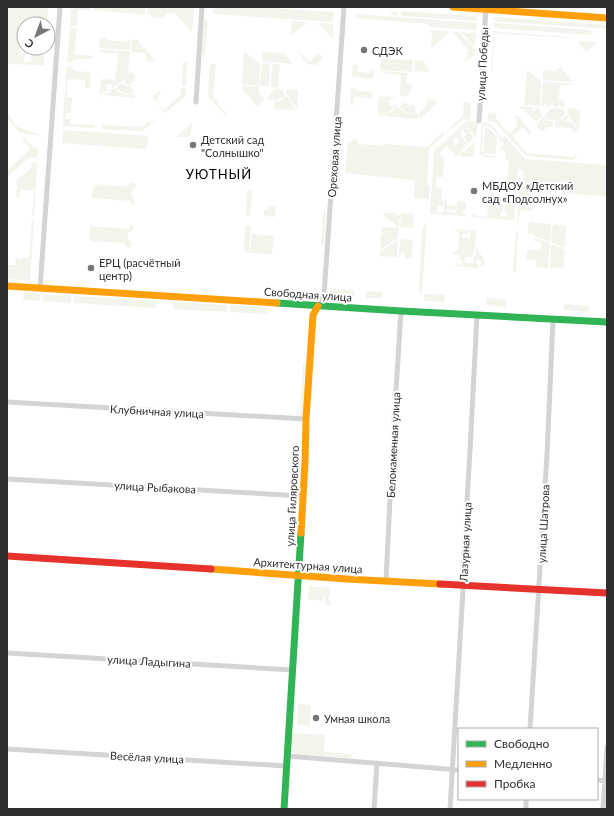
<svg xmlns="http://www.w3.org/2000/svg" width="614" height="816" viewBox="0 0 614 816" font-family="Lato,sans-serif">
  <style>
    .green { fill: #f1f5ec }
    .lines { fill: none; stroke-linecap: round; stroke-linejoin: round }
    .street { stroke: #d4d4d4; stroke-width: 5 }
    .fast { stroke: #30b455; stroke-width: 7 }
    .slow { stroke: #ff9f0a; stroke-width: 7 }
    .jam { stroke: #e5322d; stroke-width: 7 }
    .poi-dot { fill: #787878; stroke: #fff; stroke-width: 1.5 }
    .labels { text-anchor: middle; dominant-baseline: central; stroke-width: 4; stroke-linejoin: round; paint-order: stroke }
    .poi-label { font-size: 11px; fill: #2f2f2f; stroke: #fff; text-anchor: start }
    .street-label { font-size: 11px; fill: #2f2f2f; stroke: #fff }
    .quarter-label { font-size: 13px; letter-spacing: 1px; fill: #000; stroke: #fff }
  </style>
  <rect width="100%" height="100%" fill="#fff"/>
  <path class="green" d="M7 7H48L47 24H24V44H21L20 53 25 54 24 62H31L32 48H45L44 65 7 64Z
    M71 7H91V10H78L77 26H70Z
    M94 7H146L145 15 94 10Z
    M148 7H194L192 32 176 14 168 13 163 18 152 17 150 14H147Z
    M214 7H253L334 12 333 22 215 14 213 12Z
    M398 11 477 16V21L401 16V12L398 11 397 16 390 14V13Z
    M356 14 477 23 476 30 429 27V24L356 18Z
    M494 17 607 25V29L494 21Z
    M204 19 208 20 205 57 202 54Z
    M292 21 307 22 291 36Z
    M320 23 333 24V39L319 24Z
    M494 23 590 30 593 35 494 28Z
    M70 28H77L74 54 93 56 92 58 90 59H75L71 62H67Z
    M431 30 450 31V32L432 48 431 47 432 32H431Z
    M452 31 459 32 475 49V54L465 62 464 60 468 56 466 54 469 51Z
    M493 31 566 37V38L494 33 492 72H491Z
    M461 32 476 33 475 47Z
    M102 37H106L108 40 127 42 128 40 131 39 130 50 99 48 100 39Z
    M132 40H139L140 44 154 59V61H146V53L132 52 131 51Z
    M578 41 598 42 586 52Z
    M99 50 130 51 128 73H129L130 71 134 74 133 75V76L135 75V78H134L133 79H135L132 84 131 82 130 83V85L126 84 123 82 125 81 124 80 112 88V86L111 84H107L106 87 107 89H109L99 95 101 79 115 80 116 70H117L118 54 102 52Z
    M299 51 309 62 319 53 323 58 316 65 308 64 298 52Z
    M244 52 260 63 259 86 242 84Z
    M262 52 284 53 293 64 262 61Z
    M382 59 413 60 412 72 380 70 381 61Z
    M415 60 423 61 430 70 428 72 414 71Z
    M183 62H187L186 86H182Z
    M262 63 270 64 269 86H260Z
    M210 64H216L213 97 218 102V104L227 115 226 116 208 96Z
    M272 64H280L278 87H271Z
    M353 65H358V72L370 73V71H371V69H374L373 78 372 79 352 77Z
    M67 67H71L75 71 89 72 91 74 90 88H85V80L68 79 67 87H65Z
    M558 68H561L573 82 543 80V70L557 71Z
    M527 70 541 81 540 106 524 105Z
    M380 71 407 73 406 83 412 84 411 92 408 94 407 96H400L401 75 383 73Z
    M543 82 574 84 573 85H560L559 100 564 101V108H561V106H557V107H554V105H551L550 107 547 106V104H544V106H541Z
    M122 83 126 86H131L134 93C126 95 121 92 116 87Z
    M242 86 259 87V93L264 99 258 107 242 89Z
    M115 88C120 94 126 96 134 94L135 96 134 98 103 95 99 97Z
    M181 88H186V96L165 113 152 97 159 91 161 93 158 96 159 98 156 101 164 110 180 96Z
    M351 88 355 89 359 91 372 92 373 98 354 97 353 105H350Z
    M275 89H281L285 94C280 101 274 102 266 99Z
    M287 89 298 90 297 109 286 93Z
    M65 90H67V97H72L71 113H66V117H63Z
    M286 95 296 110 274 109V102L281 100Z
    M380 96 394 97 395 100 391 98 389 102 390 105 394 107 396 104 397 106 383 116 379 115C377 110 378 101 380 96Z
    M428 99 436 100V104L420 119 418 113C424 110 427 106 428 99Z
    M405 102 409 105H414L416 112C409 114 404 112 399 107Z
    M464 102 471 103 470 120 463 119 448 132 447 131 463 116Z
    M520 106 532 107V110L535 111 536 107 540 108V112L542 116 536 122 523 109H521Z
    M398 107C403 113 409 115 417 113L419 119 384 116Z
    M551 108 562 109 565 113C560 122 552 123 544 116Z
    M568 108 577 109 580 111 579 130 567 113Z
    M7 112 17 127 39 134V135L25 134 22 132 20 133 7 118Z
    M488 112 496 113V118L505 130V129L509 133 518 126 516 123 518 121 514 117 517 115 532 133 530 135 523 127 513 136 515 138 514 139 524 150V149L526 151V153L571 157 577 156V158H574V160L526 156 495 122 488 121Z
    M566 115 569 118 566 120 569 123 571 121 578 131 576 132H573L571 128 555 127V122L562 119Z
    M543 117 548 121 554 122 553 127H547C545 131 543 131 539 130V129L536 125Z
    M63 119H71V124L95 125V128L63 126Z
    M154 120 156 121 142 131 101 129 102 125 141 127 148 122 151 123Z
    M467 121 478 122 476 138 467 127 466 128 474 138 469 144 463 137 467 134 463 130 460 133 462 137V138L468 145 467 146 460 140 459 141 456 137 452 140 455 145 460 140 466 147 456 156 447 146 439 153 444 158 443 177H437L436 187 442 188 441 200H443V206H438L437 212H444V200L447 201V205L456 206V210L447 209V212L456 213 457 201 465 202 466 203V209H464L463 214 466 215V216L430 214 434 151Z
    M482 122 490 123 502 138 505 136 525 159 607 165 606 196 532 191 531 200 533 201 532 211 520 210 519 221 517 224 519 190H522L523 170 518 169 514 220 471 217 472 214 476 213V216L487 217 488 207 490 204H503V211L501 212 500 216 506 217 507 211H504L505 205 506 204V196H514V186H507L509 160 505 159 506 151 500 150V148L504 144 499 139V136L491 127 483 126 482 153 483 155 496 156V158L484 157 480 154Z
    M192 123 191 133 189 137H176Z
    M485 128 490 129 497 137 496 154 483 153Z
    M63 130 148 136 147 149 62 143Z
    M443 132 445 134 429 149 427 185 430 186 429 199 414 198 415 180 345 173 348 143 355 139 359 144 383 146V144L427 147Z
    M24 137 34 148 38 149V157L29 158 7 177V170L31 149 22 138Z
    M475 142 474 153 472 156 468 157 458 156Z
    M31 163H37L34 216H32L34 191 21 189 20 197H16L17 180 31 168Z
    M131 182 135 183 136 186 135 188 133 190V192H131V196H133V198L135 202 134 205 132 206 131 201 92 198 93 188 96 184 113 186V187L114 186H125V188L126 186 128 187 129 184Z
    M247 190 251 191 252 193 250 216H246Z
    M270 206H276L275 217 264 216V210L268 209Z
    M323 209 325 211 326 214 324 245 321 246Z
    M383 213H396V215H400L399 227 383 215Z
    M401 213 414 214 413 228 400 227Z
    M32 221H34L30 281 7 279V265H15L16 258 22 259 23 257 29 258Z
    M530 222 551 224 550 242 534 236V234H528V225Z
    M425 223H427L422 292H419L422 230 423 227Z
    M554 224 566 226V234H564V236H566L565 246H564L563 248 551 242 552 226H554Z
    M131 225 133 226V229L132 231 128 232V240L131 241 132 243V246L129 248 126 247 124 243 92 241 89 237 90 226 129 229Z
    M245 226H251L249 253 246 252 244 249Z
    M382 227 399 228 398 238 380 250V246H382V245L380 244 381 235H383V233H381Z
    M454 229 469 230 468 234 463 233 462 237 470 238V230H475L476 237 473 257H466L465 261H462V260L459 259 461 255 452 254 453 252 458 250 459 232 455 231Z
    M516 230 518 233 516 272H513Z
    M252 234 261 235V237H262V235L274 236 272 254 250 253Z
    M534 238 550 243 548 268 536 267V260L526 259 527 250H541V242L534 241Z
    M400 239 413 240 411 258H405V253L402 252 401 257H399Z
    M398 240 397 257 380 256V252Z
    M551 244 565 250 564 257H563V259L564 260V266L562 268 550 267Z
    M476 247 484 259V266H480L479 265H481L482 261 476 260 479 268 455 266 456 264 462 265V262L473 263 474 258H475Z
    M329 289 354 290V297L330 296Z
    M366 291 383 292 382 298H366Z
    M24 293 40 294V301L23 300Z
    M424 294 445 295 444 302 424 301Z
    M44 295 71 296V303L43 301Z
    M74 296 156 301V308L74 303Z
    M487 298 506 299V307L486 305Z
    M173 302 227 305V312L173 309Z
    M564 304 589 306V312L564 310Z
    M230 305 267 307V314L230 312Z
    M303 363H309L303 416 300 417Z
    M309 586 325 588V586H327L330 589V595L328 599 330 601 331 605H327L325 601V591L323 601 308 599Z
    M299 704 311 705 310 726 297 725 298 705Z
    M291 733 325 735 324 752 352 754V757L351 758 295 754 290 750Z"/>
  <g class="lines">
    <path class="street" d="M196 102 202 7
      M479 121 486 7
      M40 288 60 7
      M318 306 324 295 344 7
      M7 402 306 419
      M7 479 303 496
      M386 580 393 439 401 311
      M7 653 292 670
      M530 729 547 455 553 320
      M7 749 286 766
      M287 756 459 770
      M597 780 607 781
      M374 809 377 763
      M450 809 463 590 462 585 470 451 477 315
      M526 809V799
      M603 809 607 747"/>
    <path class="fast" d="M277 303 401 311 607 322
      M284 809 301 533"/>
    <path class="slow" d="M453 7 607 18
      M7 286 277 303
      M301 533 305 462 306 419 313 315 318 306
      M211 569 347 579 440 584"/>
    <path class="jam" d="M7 556 211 569
      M440 584 607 593"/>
  </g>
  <g class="poi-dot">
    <circle cx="364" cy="50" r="4"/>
    <circle cx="193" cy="145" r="4"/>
    <circle cx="474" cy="191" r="4"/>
    <circle cx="91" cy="268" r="4"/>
    <circle cx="316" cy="718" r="4"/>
  </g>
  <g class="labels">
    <g class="poi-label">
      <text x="372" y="50">СДЭК</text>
      <text x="201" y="139">Детский сад<tspan x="201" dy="13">"Солнышко"</tspan></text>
      <text x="482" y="185">МБДОУ «Детский<tspan x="482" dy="13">сад «Подсолнух»</tspan></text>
      <text x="99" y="262">ЕРЦ (расчётный<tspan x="99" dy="13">центр)</tspan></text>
      <text x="324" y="718">Умная школа</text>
    </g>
    <g class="street-label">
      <text transform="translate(482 64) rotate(-87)">улица Победы</text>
      <text transform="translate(334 157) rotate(-86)">Ореховая улица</text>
      <text transform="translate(308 294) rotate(4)">Свободная улица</text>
      <text transform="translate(157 411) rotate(3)">Клубничная улица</text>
      <text transform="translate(393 445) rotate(-87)">Белокаменная улица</text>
      <text transform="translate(155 487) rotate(3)">улица Рыбакова</text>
      <text transform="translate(292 496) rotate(-87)">улица Гиляровского</text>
      <text transform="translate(543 524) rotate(-87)">улица Шатрова</text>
      <text transform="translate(465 542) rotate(-87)">Лазурная улица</text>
      <text transform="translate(308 565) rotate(4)">Архитектурная улица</text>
      <text transform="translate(149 661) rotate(3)">улица Ладыгина</text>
      <text transform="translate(147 757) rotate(3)">Весёлая улица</text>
    </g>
    <g class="quarter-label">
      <text x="219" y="174">УЮТНЫЙ</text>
    </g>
  </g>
  <rect width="614" height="816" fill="none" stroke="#2f2f2f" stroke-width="16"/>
  <rect x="458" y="728" width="140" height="72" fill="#ffffff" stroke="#acacac"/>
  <rect x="466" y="741" width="20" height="6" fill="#30b455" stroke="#acacac"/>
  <text x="494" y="748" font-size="12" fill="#2f2f2f">Свободно</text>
  <rect x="466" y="761" width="20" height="6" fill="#ff9f0a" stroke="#acacac"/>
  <text x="494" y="768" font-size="12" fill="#2f2f2f">Медленно</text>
  <rect x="466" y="781" width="20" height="6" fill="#e5322d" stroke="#acacac"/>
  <text x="494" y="788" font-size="12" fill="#2f2f2f">Пробка</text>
  <g transform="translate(36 36) rotate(221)"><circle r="19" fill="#ffffff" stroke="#acacac"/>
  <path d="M0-3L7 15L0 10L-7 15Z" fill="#787878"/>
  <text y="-6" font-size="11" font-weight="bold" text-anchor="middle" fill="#2f2f2f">С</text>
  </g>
</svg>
